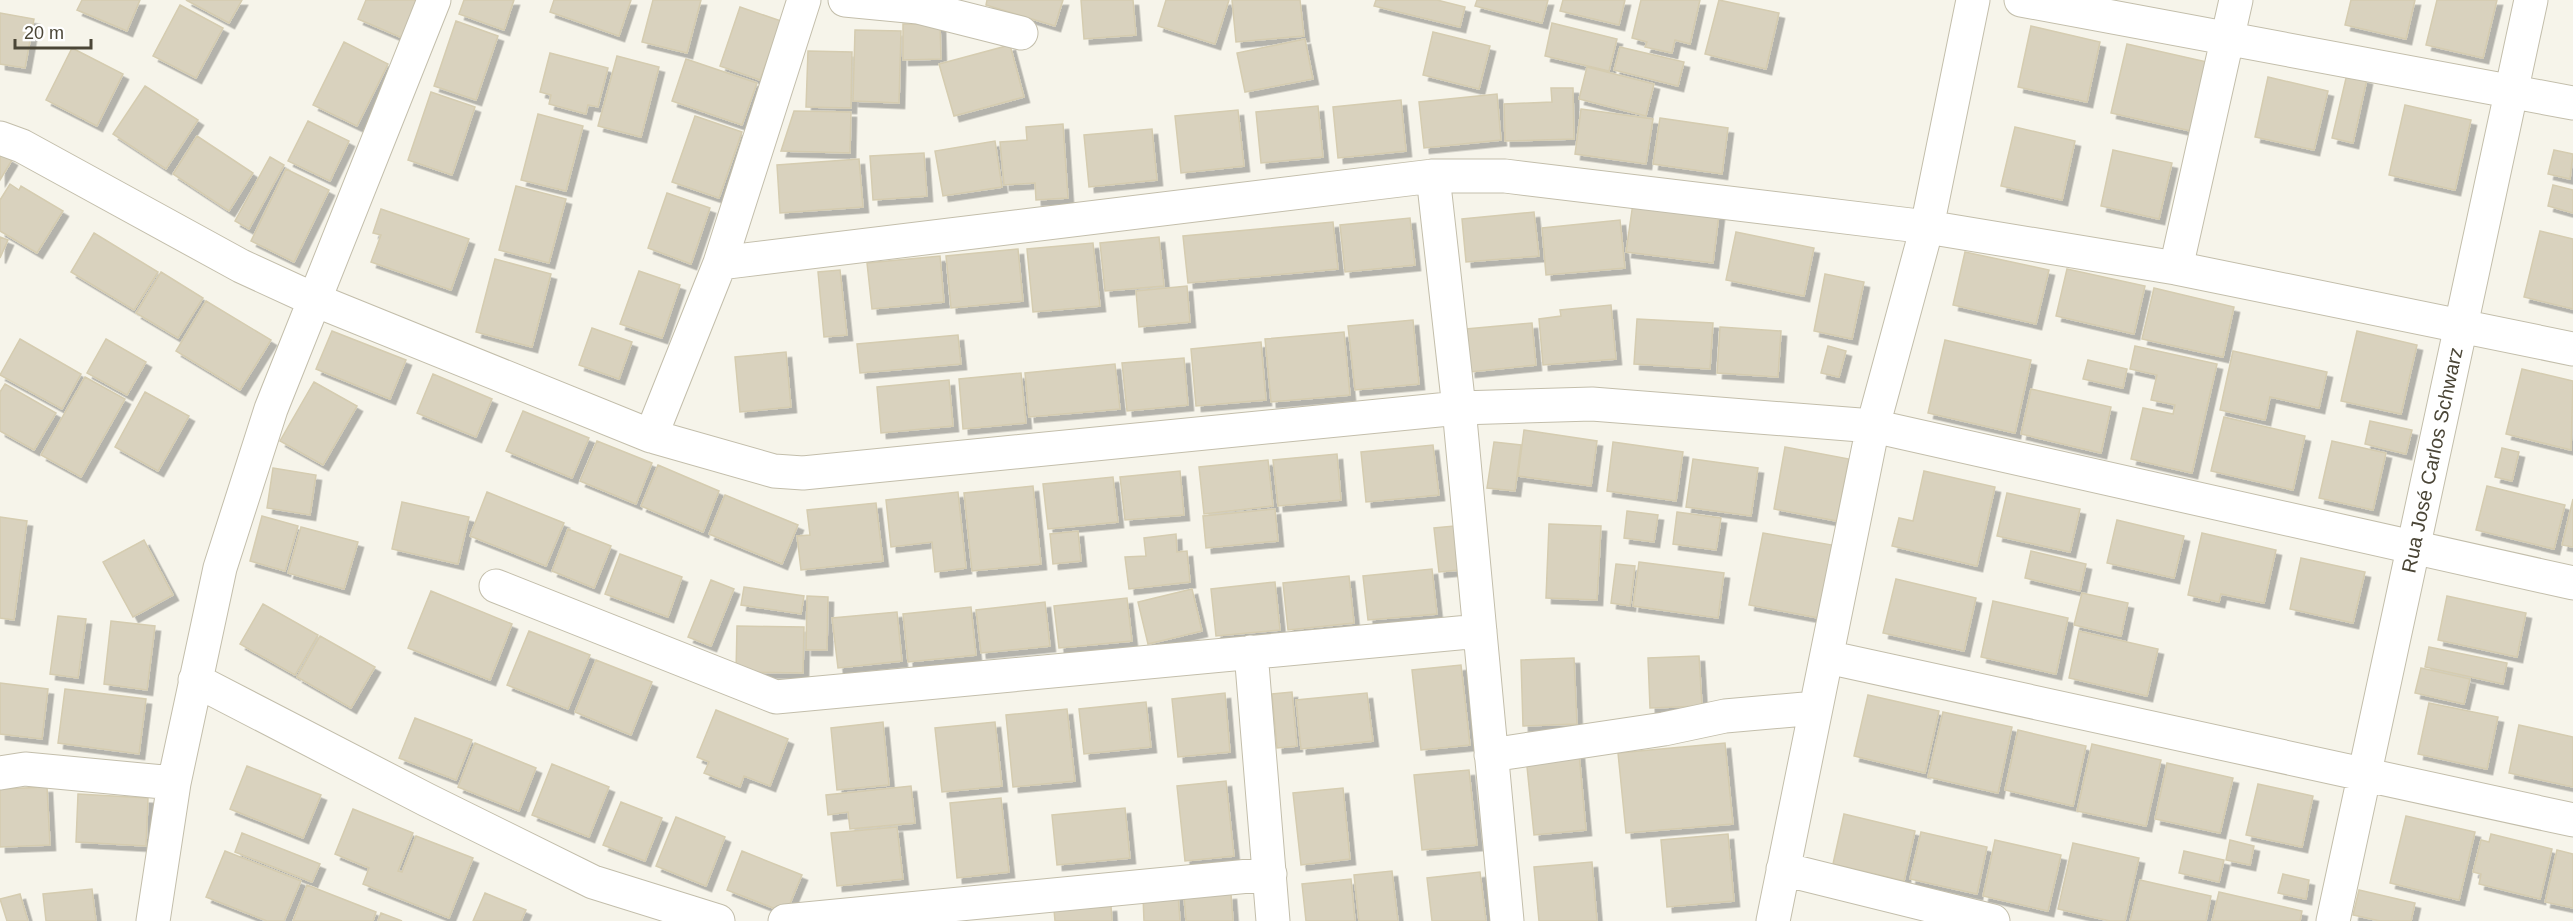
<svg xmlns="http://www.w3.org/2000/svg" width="2573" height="921" viewBox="0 0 2573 921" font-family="Arial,sans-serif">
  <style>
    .building { fill: #d9d2be; stroke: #d5ccb0; stroke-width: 1.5; filter: url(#shadow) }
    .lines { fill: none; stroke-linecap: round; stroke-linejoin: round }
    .minor-casing { stroke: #c3beab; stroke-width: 35 }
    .minor { stroke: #fff; stroke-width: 33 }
    .labels { text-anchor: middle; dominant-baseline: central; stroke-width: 4.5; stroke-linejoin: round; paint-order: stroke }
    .street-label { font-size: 20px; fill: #4b4637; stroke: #fff }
  </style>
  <defs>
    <filter id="shadow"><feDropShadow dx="5.5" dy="5.5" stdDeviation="0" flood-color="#0004"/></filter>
  </defs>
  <rect width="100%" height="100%" fill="#f6f4ea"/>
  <path class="building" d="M82 0H140L127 31 77 10Z
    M186 0H242L229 23Z
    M366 0H425L407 40 358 19Z
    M464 0H514L504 30 459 14Z
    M554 0H631L619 36 550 12Z
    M653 0H701L687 53 642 42Z
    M987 0H1063L1055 26 986 5Z
    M1081 0H1133L1136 35 1084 39Z
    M1166 0H1229L1215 44 1158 26Z
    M1232 0H1300L1304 36 1236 42Z
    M1376 0H1437L1465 7 1460 27 1374 6Z
    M1477 0H1548L1542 23 1475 6Z
    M1563 0H1625L1619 25 1560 11Z
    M1641 0H1700L1690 44 1675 40 1672 53 1645 47 1647 42 1632 38Z
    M1719 0 1779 13 1766 69 1705 54Z
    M2351 0H2415L2406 39 2345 25Z
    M2437 0H2497L2483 58 2426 45Z
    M180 5 223 28 196 78 153 56Z
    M740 7 781 21 760 80 720 66Z
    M0 13 34 19 25 68 0 64Z
    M456 21 498 36 476 100 434 86Z
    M1552 23 1617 39 1609 71 1545 56Z
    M903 24H940L941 59 903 60Z
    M2031 26 2100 42 2087 102 2018 87Z
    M855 30 901 31 899 103 853 101Z
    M1433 32 1490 46 1479 89 1423 75Z
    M1305 39 1313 79 1245 92 1237 53Z
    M344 42 388 64 357 126 313 105Z
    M2127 44 2207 62 2191 131 2111 113Z
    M1010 45 1024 97 954 116 939 64Z
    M1620 47 1684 62 1678 86 1614 70Z
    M72 48 123 74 97 126 46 100Z
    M808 51 852 52 851 108 806 107Z
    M550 53 608 68 598 107 588 105 586 114 549 104 551 95 540 92Z
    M617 56 659 67 641 137 598 126Z
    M686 59 757 83 742 125 672 101Z
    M1587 67 1654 84 1646 116 1579 99Z
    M2347 74 2367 79 2353 143 2332 138Z
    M2268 77 2328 91 2314 150 2255 137Z
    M145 86 198 120 166 169 113 134Z
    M1551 88H1573L1574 139 1505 141 1504 104 1552 102Z
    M431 92 475 107 452 175 408 160Z
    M1497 94 1501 140 1424 148 1419 102Z
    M1401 100 1406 151 1338 158 1333 107Z
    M2405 105 2471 120 2455 190 2389 175Z
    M1318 106 1323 157 1261 163 1256 112Z
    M1581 109 1653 119 1646 164 1575 154Z
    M1238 110 1244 166 1181 173 1175 116Z
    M794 111 851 112 850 153 781 151Z
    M538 114 583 126 566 191 521 180Z
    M695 116 742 132 719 198 672 182Z
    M1660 118 1728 128 1722 174 1653 164Z
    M308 121 349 141 330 181 288 161Z
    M1063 124 1068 198 1036 200 1035 183 1004 185 1000 142 1027 140 1026 127Z
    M2015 127 2075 141 2062 200 2001 186Z
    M1152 129 1157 180 1089 187 1084 135Z
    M197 136 253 173 229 211 173 174Z
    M995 141 1002 187 943 196 935 151Z
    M2113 150 2172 163 2159 219 2101 206Z
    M2554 150 2573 154 2570 179 2548 174Z
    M0 153 12 160 0 180Z
    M924 153 927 196 873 200 870 156Z
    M270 157 284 165 249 229 235 221Z
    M859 159 863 207 780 213 777 165Z
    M286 169 329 190 294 262 251 241Z
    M10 184 19 190 21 186 63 211 37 253 0 231V200Z
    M2553 185 2573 190V213L2548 206Z
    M516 186 566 199 549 263 499 250Z
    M667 193 710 208 691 264 648 248Z
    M1633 203 1719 214 1713 263 1626 252Z
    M381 209 469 239 451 290 371 262 381 235 373 233Z
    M1534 212 1539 256 1466 262 1462 219Z
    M1410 218 1415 265 1345 272 1340 225Z
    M1620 220 1625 268 1546 275 1542 228Z
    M1333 222 1338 269 1188 283 1183 236Z
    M2540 231 2573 239V309L2524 297Z
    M1736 232 1814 248 1804 296 1726 280Z
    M94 233 158 272 134 310 71 272Z
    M0 237 8 240 0 258Z
    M1159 237 1164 286 1105 291 1100 243Z
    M1093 243 1100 306 1033 312 1027 249Z
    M1018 249 1023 301 951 308 946 256Z
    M1965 252 2049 270 2036 324 1953 305Z
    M940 256 944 302 872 309 867 263Z
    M495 259 551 274 532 347 476 332Z
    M2067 269 2145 286 2134 334 2056 316Z
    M840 270 847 335 824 337 818 272Z
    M639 271 680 285 662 338 620 324Z
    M161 272 203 298 178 338 136 313Z
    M1825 274 1864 282 1852 339 1814 331Z
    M1187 286 1190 322 1139 327 1136 291Z
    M2154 288 2234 307 2223 357 2142 339Z
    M206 301 271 340 240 390 176 351Z
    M1611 305 1616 359 1543 365 1539 319 1561 316 1560 310Z
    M1637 319 1713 323 1710 369 1634 364Z
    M1413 320 1419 384 1355 390 1348 326Z
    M1532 323 1536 365 1470 372 1466 329Z
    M1720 327 1781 331 1778 377 1717 373Z
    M592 328 632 342 619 379 579 365Z
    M332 331 406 360 390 399 316 369Z
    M2357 331 2417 345 2401 414 2341 401Z
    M1344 332 1350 395 1271 402 1265 339Z
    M958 335 961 364 860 373 857 344Z
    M20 339 81 374 62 409 0 375Z
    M106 339 146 362 127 395 87 373Z
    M1945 340 2031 360 2015 433 1928 413Z
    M1261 342 1266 400 1196 406 1191 349Z
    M1828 346 1846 351 1839 377 1821 373Z
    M2135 346 2217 364 2192 473 2131 459 2143 408 2173 414 2175 405 2151 400 2157 375 2130 369Z
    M2233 351 2327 372 2319 408 2270 397 2265 420 2220 410Z
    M786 352 791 407 740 412 735 357Z
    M1184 358 1188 405 1127 411 1122 363Z
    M2088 360 2127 369 2123 388 2083 379Z
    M1115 364 1120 409 1029 417 1025 373Z
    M2522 369 2573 381 2571 450 2506 434Z
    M1021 373 1026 423 963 429 959 379Z
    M433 374 492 399 476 437 417 413Z
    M85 377 125 399 81 477 41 455Z
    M949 380 953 426 881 433 877 387Z
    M314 382 357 406 323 465 280 441Z
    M5 384 56 413 34 450 0 431V392Z
    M2031 389 2111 407 2101 453 2021 434Z
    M145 392 189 416 158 471 115 447Z
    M523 411 589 438 572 478 506 451Z
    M2224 417 2305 436 2293 490 2211 471Z
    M2370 421 2412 430 2406 454 2365 444Z
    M1524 430 1597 441 1591 486 1518 476Z
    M597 441 652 463 636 504 580 481Z
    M2332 441 2386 453 2373 510 2319 498Z
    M1494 442 1521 445 1515 491 1487 488Z
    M1613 442 1683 452 1676 501 1607 491Z
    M1433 445 1439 495 1366 502 1361 452Z
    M1785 447 1849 459 1837 521 1774 509Z
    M2502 448 2519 452 2512 481 2495 477Z
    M1337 454 1341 500 1278 506 1273 460Z
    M1693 459 1758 468 1751 516 1686 507Z
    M1268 460 1273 506 1204 514 1199 467Z
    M658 465 719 491 703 532 641 506Z
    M273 468 316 475 310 515 267 508Z
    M1180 471 1184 515 1125 520 1120 477Z
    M1924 471 1995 487 1977 566 1892 546 1899 518 1913 521Z
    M1113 477 1118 522 1048 529 1043 484Z
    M1033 486 1041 564 972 571 964 493Z
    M2487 486 2565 505 2554 549 2476 530Z
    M487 492 564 523 546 566 470 536Z
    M958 492 966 568 935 572 932 542 891 547 886 500Z
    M2007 493 2080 509 2070 552 1997 536Z
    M725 495 798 525 782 564 709 534Z
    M2573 499V547L2562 545Z
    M402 502 469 517 458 564 392 549Z
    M876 503 883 561 801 570 797 536 810 535 807 510Z
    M1275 509 1278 541 1206 548 1203 516Z
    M1627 511 1658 515 1654 542 1624 538Z
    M1677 512 1721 518 1716 550 1673 544Z
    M262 516 298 526 285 571 250 561Z
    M0 517 27 521 14 620 0 618Z
    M2117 520 2184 536 2174 578 2107 563Z
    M1549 524 1601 526 1597 600 1546 598Z
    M1454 526 1459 570 1439 572 1434 528Z
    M301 527 358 542 344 589 288 573Z
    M568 529 611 546 594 588 552 571Z
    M1078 531 1081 561 1053 564 1050 534Z
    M1763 533 1832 545 1819 618 1749 605Z
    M2202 533 2276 550 2264 603 2221 594 2219 602 2188 595Z
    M1176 534 1177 552 1187 551 1190 582 1129 589 1125 557 1146 556 1144 538Z
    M144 540 173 595 133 617 103 562Z
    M2031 551 2086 564 2080 591 2025 578Z
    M620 554 682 577 668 617 605 594Z
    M2301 558 2365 572 2353 623 2290 609Z
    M1639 562 1724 573 1718 618 1633 606Z
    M1616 564 1635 566 1630 606 1611 603Z
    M1432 569 1437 614 1368 620 1363 576Z
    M1349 576 1354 623 1288 630 1283 583Z
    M1896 579 1976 598 1964 651 1883 633Z
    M711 580 734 589 711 646 688 637Z
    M1275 582 1280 630 1216 636 1211 589Z
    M744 587 804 596 801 614 741 605Z
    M1192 589 1202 631 1148 644 1138 602Z
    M431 591 512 624 490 680 408 648Z
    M2082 593 2128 603 2121 636 2074 625Z
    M807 596 828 597 827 650H806Z
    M2447 596 2526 613 2517 657 2438 640Z
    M1127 598 1132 641 1059 648 1054 606Z
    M1993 601 2068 618 2056 674 1981 657Z
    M1045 602 1050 646 981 653 976 610Z
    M263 604 318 635 295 675 240 644Z
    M971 607 976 655 908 662 903 614Z
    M897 612 902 661 838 668 832 618Z
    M58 616 86 619 78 678 50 674Z
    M111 621 155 626 147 690 104 684Z
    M737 626 804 627 803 673 736 672Z
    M529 631 590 655 568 709 507 685Z
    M2079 631 2158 649 2147 696 2069 678Z
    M320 636 375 667 351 708 297 677Z
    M2429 647 2507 663 2503 684 2425 667Z
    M1699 656 1702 706 1650 708 1648 658Z
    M1574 658 1577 724 1523 726 1521 660Z
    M596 660 652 682 631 735 575 712Z
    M1461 665 1470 745 1421 750 1412 670Z
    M2421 668 2470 679 2464 704 2415 693Z
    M0 683 48 689 42 739 0 734Z
    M65 689 146 699 139 754 58 743Z
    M1292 692 1297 746 1277 748 1272 694Z
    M1225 693 1230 752 1178 757 1172 699Z
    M1367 693 1373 741 1301 749 1296 700Z
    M1868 695 1939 711 1925 773 1854 756Z
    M1146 702 1151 747 1084 754 1079 709Z
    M2429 703 2498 717 2487 769 2418 754Z
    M1067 709 1075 781 1013 787 1006 715Z
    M716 710 788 739 770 786 744 776 740 787 704 773 709 762 697 757Z
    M1943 712 2012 727 1998 793 1928 777Z
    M415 718 472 740 456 780 399 758Z
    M883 722 889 785 837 790 831 728Z
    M995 722 1002 786 942 792 935 728Z
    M2519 725 2573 737V787L2509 773Z
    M2018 730 2086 746 2073 806 2005 790Z
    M475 743 536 768 519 811 458 787Z
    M1725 743 1733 824 1626 833 1618 753Z
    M2092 744 2161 760 2146 826 2077 811Z
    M1579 753 1586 830 1534 835 1526 757Z
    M2167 763 2233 778 2220 833 2155 819Z
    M552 764 609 787 589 837 532 815Z
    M247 766 321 795 303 838 230 809Z
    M1469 770 1477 845 1422 850 1414 775Z
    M1226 781 1234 856 1185 861 1177 786Z
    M2258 784 2313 796 2302 847 2246 835Z
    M911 786 915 823 850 829 848 812 828 815 826 795Z
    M47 787 50 845 0 847V789Z
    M1343 788 1350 859 1301 865 1293 793Z
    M78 794 148 798 146 846 76 842Z
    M1001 798 1009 872 957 878 950 803Z
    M621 802 662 818 645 861 603 845Z
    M1125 808 1130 858 1057 865 1052 815Z
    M353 809 413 833 398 871 402 872 416 836 473 858 449 918 363 884 369 868 335 854Z
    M1844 814 1915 831 1904 881 1833 864Z
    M2406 816 2475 832 2459 900 2390 883Z
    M676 817 725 837 706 886 656 866Z
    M897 827 903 879 837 886 831 833Z
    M1921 832 1987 847 1977 894 1910 879Z
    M242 833 320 864 312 882 235 852Z
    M1728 834 1734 901 1667 907 1661 840Z
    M2491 834 2552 849 2540 899 2479 884 2481 874 2473 872 2481 840 2489 842Z
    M1995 840 2061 855 2048 911 1983 896Z
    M2230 840 2254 846 2250 865 2226 860Z
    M2073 843 2139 858 2125 921H2110L2058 909Z
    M2557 850 2573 854V908L2545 902Z
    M225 851 301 881 284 921H267L206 897Z
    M742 851 802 875 786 913 727 890Z
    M2184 851 2224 860 2219 882 2179 873Z
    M1592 862 1597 921H1539L1534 867Z
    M1392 871 1398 921H1359L1354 875Z
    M1480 872 1486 921H1432L1427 878Z
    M2283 874 2309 880 2306 899 2278 893Z
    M1351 879 1355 921H1306L1302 884Z
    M2140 880 2211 896 2206 921H2130Z
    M307 885 376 912 373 921H293Z
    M92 889 96 921H46L43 894Z
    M2359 890 2415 903 2411 921H2380L2353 915Z
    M2219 892 2302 911 2300 921H2212Z
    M485 893 526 910 521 921H473Z
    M20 894 28 921H7L0 899Z
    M1178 894 1180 921H1144L1143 896Z
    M1231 894 1233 921H1186L1184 897Z
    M1111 906 1112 921H1055L1054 910Z
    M381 913 402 921H378Z"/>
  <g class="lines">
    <defs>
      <path id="minor" d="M845 0 918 7 1021 33
        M2021 0 2573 103
        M0 138 22 146 241 266 315 300 651 436 774 471 803 473 1459 408 1592 404 1873 426 2573 583
        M1433 176 1459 408 1507 921
        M720 263 1433 176H1505L1927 227 2176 268 2573 349
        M2176 268 2236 0
        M651 436 720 263 804 0
        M496 586 776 697 1480 631
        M1251 652 1273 921
        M1827 657 2573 820
        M195 680 427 800 593 882 718 921
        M1491 755 1664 729 1725 716 1816 708
        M0 773 25 769 174 783
        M1783 869 1993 921
        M153 921 174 783 220 568 271 409 434 0
        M785 921 1270 874
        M1773 921 1873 426 1927 227 1973 0
        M2333 921 2531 0"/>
    </defs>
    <use href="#minor" class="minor-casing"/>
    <use href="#minor" class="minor"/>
  </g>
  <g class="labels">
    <g class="street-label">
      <text transform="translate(2432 460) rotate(-78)">Rua José Carlos Schwarz</text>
    </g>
  </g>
  <path d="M15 39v9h76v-9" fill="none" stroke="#4b4637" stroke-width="3"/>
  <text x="24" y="39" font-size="18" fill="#4b4637" stroke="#ffffff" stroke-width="4.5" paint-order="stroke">20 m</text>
</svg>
